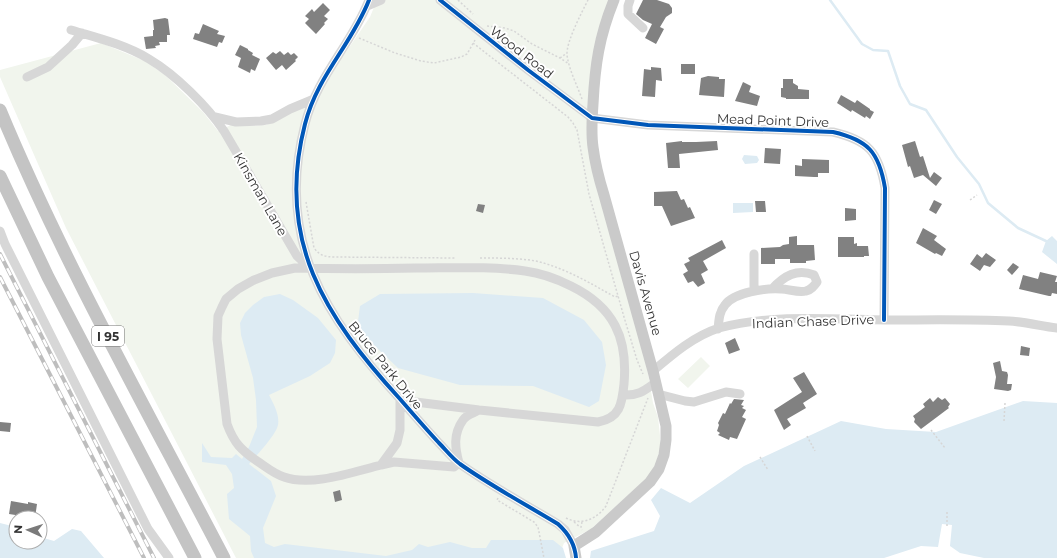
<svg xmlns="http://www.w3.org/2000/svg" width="1057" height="558" viewBox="0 0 1057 558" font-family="Montserrat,sans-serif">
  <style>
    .green { fill: #f1f5ed }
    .water { fill: #ddebf3 }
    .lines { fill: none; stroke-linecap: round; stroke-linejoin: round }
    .stream { stroke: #ddebf3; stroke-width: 2.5 }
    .building { fill: #818181 }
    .path { stroke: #d6d6d6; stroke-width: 1.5; stroke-dasharray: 2 2; stroke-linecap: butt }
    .minor { stroke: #d7d7d7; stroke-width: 9 }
    .major { stroke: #cacaca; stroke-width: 11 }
    .highway { stroke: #c4c4c4; stroke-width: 13 }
    .rail-casing { stroke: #bebebe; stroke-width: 4 }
    .rail { stroke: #fff; stroke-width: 2.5; stroke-dasharray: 8; stroke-linecap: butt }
    .cycleway-casing { stroke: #fff; stroke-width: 6 }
    .cycleway { stroke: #0057b8; stroke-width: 4 }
    .labels { text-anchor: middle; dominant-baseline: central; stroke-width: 4; stroke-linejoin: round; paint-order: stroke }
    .shield { fill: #fff; stroke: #707070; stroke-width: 1 }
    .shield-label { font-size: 12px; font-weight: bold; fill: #333 }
    .street-label { font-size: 13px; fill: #333; stroke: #fff }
  </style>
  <rect width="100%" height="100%" fill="#fff"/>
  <path class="green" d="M377 0H609L589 129 647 367 653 403 658 417 661 445 656 464 649 476 591 529 564 543 559 556 547 558H236L66 228 0 77V70L101 43 145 61 165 75 203 112 218 131 231 125 252 126 266 125 303 107 332 72 348 49 370 17Z
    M701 357 710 366 688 388 678 379Z"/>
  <path class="water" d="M744 155 757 156 759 160 757 163 745 164 742 159Z
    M733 203H753V212L733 213Z
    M1052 236 1057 241V264L1042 252 1046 241Z
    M473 293 543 298 584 320 602 342 606 365 599 401 589 407 533 386 460 385 398 368 357 329 360 306 380 294Z
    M280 294 293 300 318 318 336 340 335 353 330 363 310 376 269 395C273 403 280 415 278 425 276 435 256 456 249 464L271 481 276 496 263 528 265 543 274 547 285 544 386 556 412 550 419 544 428 547 450 542 472 548H486L491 540H553L563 548 566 558H254L251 551 250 536 229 519 227 494 234 488 232 474 226 465 202 462V443L211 457 232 458 236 454 242 459 249 447 257 427 256 400 253 378 241 335 240 323 245 313 253 305 264 297Z
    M1023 401 1057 403V558H984L960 553 950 546 952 525 942 524 938 547 921 546 884 558H590L591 551 654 531 660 516 651 500 661 488 690 503 744 466 841 421 886 429 936 432Z
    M0 523 16 527V542H40V537L54 541 72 529 81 531 104 558H0Z"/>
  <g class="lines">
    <path class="stream" d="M830 0 862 44 873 50 888 51 900 86 910 104 926 110 957 157 979 184 988 203 1018 228 1046 241"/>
  </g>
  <path class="building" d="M643 0H657L669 4 672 8V13L666 17 660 27 664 29 656 44 645 38 652 24 643 20 636 14Z
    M323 3 330 10 324 16 328 19 324 23 325 24 316 34 305 23 309 19 305 16 312 9 314 12Z
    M165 18 168 19 170 35H167V42H159L160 45 155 46 156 48 146 49 144 37 153 36V30H154L153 20Z
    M203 24 219 31 217 34 225 36 222 43 219 42 217 47 193 39 195 33 199 34Z
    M240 45 248 49V50L253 53 252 55 260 59 255 71 251 69 250 73 238 67 241 58 235 55Z
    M280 51 284 55 288 52 291 55 294 53 298 57 295 60 296 61 286 70 282 65 276 70 266 58 273 52 276 54Z
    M681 64H695V74H681Z
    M651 67 661 68 662 81 656 80 655 97 642 96 644 69 651 70Z
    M708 76 719 77V79H725L724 97 699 95 701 78Z
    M783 79H793V83L798 86V89L809 90V99H786V98L781 97V88H783Z
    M743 82 751 86 749 92 760 96 757 106 735 101Z
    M841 95 855 103 857 100 870 109V110L874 112 870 119 866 116 865 118 852 110 851 112 837 103Z
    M682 141V142H696L717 141 718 150 679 154 680 168H668L666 143Z
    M915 141 920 157 923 156 930 178 934 172 942 178 936 186 923 175 914 178 910 166 908 167 902 145Z
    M765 148 781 149 780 164 764 163Z
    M802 159 829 160V173H818V177H814L795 176V165L802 166Z
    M677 191 681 200 684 199 688 208 690 207 695 218 671 226 662 206H654V192Z
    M934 200 942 204 936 214 929 210Z
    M755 201H765L766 212H756Z
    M478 204 485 205 483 213 476 211Z
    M845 208 856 209V220L845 221Z
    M923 228 937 236 934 240 946 249 942 256 936 253 935 254 916 243Z
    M797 236V245H814L815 260 806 261V263H790V259H775V264H761V248L780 247 783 245 789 244V237Z
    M838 237H854V244L857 243V246H868L869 256H864V257H838Z
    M722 240 726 248 703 261 708 270 701 274 705 283 698 287 693 281 688 283 683 274 688 271 684 264 690 261 688 258Z
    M986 253 996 260 990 267 984 265 980 271 970 264 977 254 982 258Z
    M1013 263 1019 267 1012 275 1007 270Z
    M1040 272 1057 276 1055 282H1057V294L1052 293 1051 296H1049L1019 289 1023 275 1038 279Z
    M735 338 740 350 729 354 725 343Z
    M1021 346 1030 348 1029 356 1020 355Z
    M1000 361 1002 371 1007 372 1008 375 1007 384H1012L1011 390 1008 391 994 389 996 377 993 363Z
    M804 372 817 394 803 403 806 408 787 419 791 425 784 430 774 410 802 392 793 378Z
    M938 397 942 400 945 398 950 404 948 407 949 408 921 429 914 422 915 419 913 416 925 407 923 404 930 398 933 402Z
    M734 399 744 400 741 405 744 406 742 408 746 410 742 417 746 419 737 439 730 437 729 440 718 435 720 433 717 431 719 425 718 423 723 413 725 414 730 403 731 404Z
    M0 422 11 423 10 432 0 431Z
    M340 490 342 500 335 502 333 492Z
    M11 501 28 504V502L37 504 35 518 9 514Z"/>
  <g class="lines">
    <path class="path" d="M458 0 473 14
      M487 26 505 28 514 31 532 44 560 58 569 64
      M359 38 395 53 421 61 434 63 461 57 467 54 475 40
      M473 43 568 117 573 123 577 130 589 194 624 317 637 360 643 374
      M560 58 567 53
      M582 99C577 85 569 70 567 55 566 42 582 12 588 0
      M970 200 977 195
      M306 202 314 248C320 256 326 257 335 257L455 258
      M480 258C499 258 518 258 536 261 565 268 590 283 615 297L618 296
      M1004 421 1005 403
      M931 430 945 448
      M807 436 815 451
      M760 457 768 470
      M498 498 497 500 534 522 538 527 544 558
      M566 518C581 526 597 519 606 506L648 398
      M574 522 580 527
      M582 522 581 527 582 530
      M947 526V510"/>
    <path class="minor" d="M369 0C352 44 317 76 305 124 275 240 325 317 400 399 413 414 426 429 439 443 446 450 452 458 460 464 491 486 525 504 558 524L565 530 574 546
      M440 0 528 70 592 118 648 125 833 132C868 140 879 152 885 188L884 320
      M630 0 628 6V14L643 28
      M367 6 381 0
      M71 30C98 38 126 45 149 59 176 75 207 106 224 131L297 256 310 268
      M27 77 48 67 72 45 82 33
      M215 117 236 122 261 121 272 119 290 109 314 99
      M0 231 5 244 148 529 169 558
      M754 254V291
      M295 268C336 269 376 269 416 268 452 268 490 266 525 271 541 273 557 279 571 286 614 307 628 338 624 384 622 404 620 418 598 422L479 410 400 400V430L397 443 381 465C353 472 311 487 284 477 274 474 266 467 257 461 241 450 234 443 227 424L217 339 218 316 222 307 226 299 238 289 254 280 272 273Z
      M718 329C719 320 719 312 725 305 734 292 766 288 781 289 789 289 798 293 806 291 811 290 814 286 817 282L814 275C797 268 784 276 772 289
      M653 371C673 354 694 336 719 328 770 314 832 319 885 320 926 320 968 319 1009 321 1025 322 1041 326 1057 328
      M658 394 685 401 694 402 726 392 740 394
      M623 395C638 396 644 391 655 383
      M381 465 394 462 454 467 459 463C455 448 453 434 463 420 466 415 474 413 479 410"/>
    <path class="major" d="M576 558 574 546 596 532 650 482 659 469 664 455 666 440V426L653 371 604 195C599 179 595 163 593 147 591 133 592 118 593 104 595 65 599 37 614 0"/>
    <path class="highway" d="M0 110C64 264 147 410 224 558
      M0 176 48 277 195 558"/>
    <defs>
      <path id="rail" d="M0 254 154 558
        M0 277 144 558"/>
    </defs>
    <use href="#rail" class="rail-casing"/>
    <use href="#rail" class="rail"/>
    <defs>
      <path id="cycleway" d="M369 0C352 44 317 76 305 124 275 240 325 317 400 399 413 414 426 429 439 443 446 450 452 458 460 464 491 486 525 504 558 524 568 533 575 544 576 558
        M440 0 528 70 592 118 648 125 833 132C868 140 879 152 885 188L884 320"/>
    </defs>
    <use href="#cycleway" class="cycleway-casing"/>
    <use href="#cycleway" class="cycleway"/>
  </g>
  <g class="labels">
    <rect class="shield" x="92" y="326" width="32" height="20" rx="3"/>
    <g class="shield-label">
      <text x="108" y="336">I 95</text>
    </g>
    <g class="street-label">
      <text transform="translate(522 52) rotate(38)">Wood Road</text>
      <text transform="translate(773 120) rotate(2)">Mead Point Drive</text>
      <text transform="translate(261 194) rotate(60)">Kinsman Lane</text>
      <text transform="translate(646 293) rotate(74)">Davis Avenue</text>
      <text transform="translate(813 321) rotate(-2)">Indian Chase Drive</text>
      <text transform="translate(386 365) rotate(51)">Bruce Park Drive</text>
    </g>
  </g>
  <g transform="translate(28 530) rotate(273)"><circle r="19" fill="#ffffff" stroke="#adadad"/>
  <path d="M0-3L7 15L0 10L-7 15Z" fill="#7a7a7a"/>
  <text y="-6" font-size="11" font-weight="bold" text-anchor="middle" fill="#333333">N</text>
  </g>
</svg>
